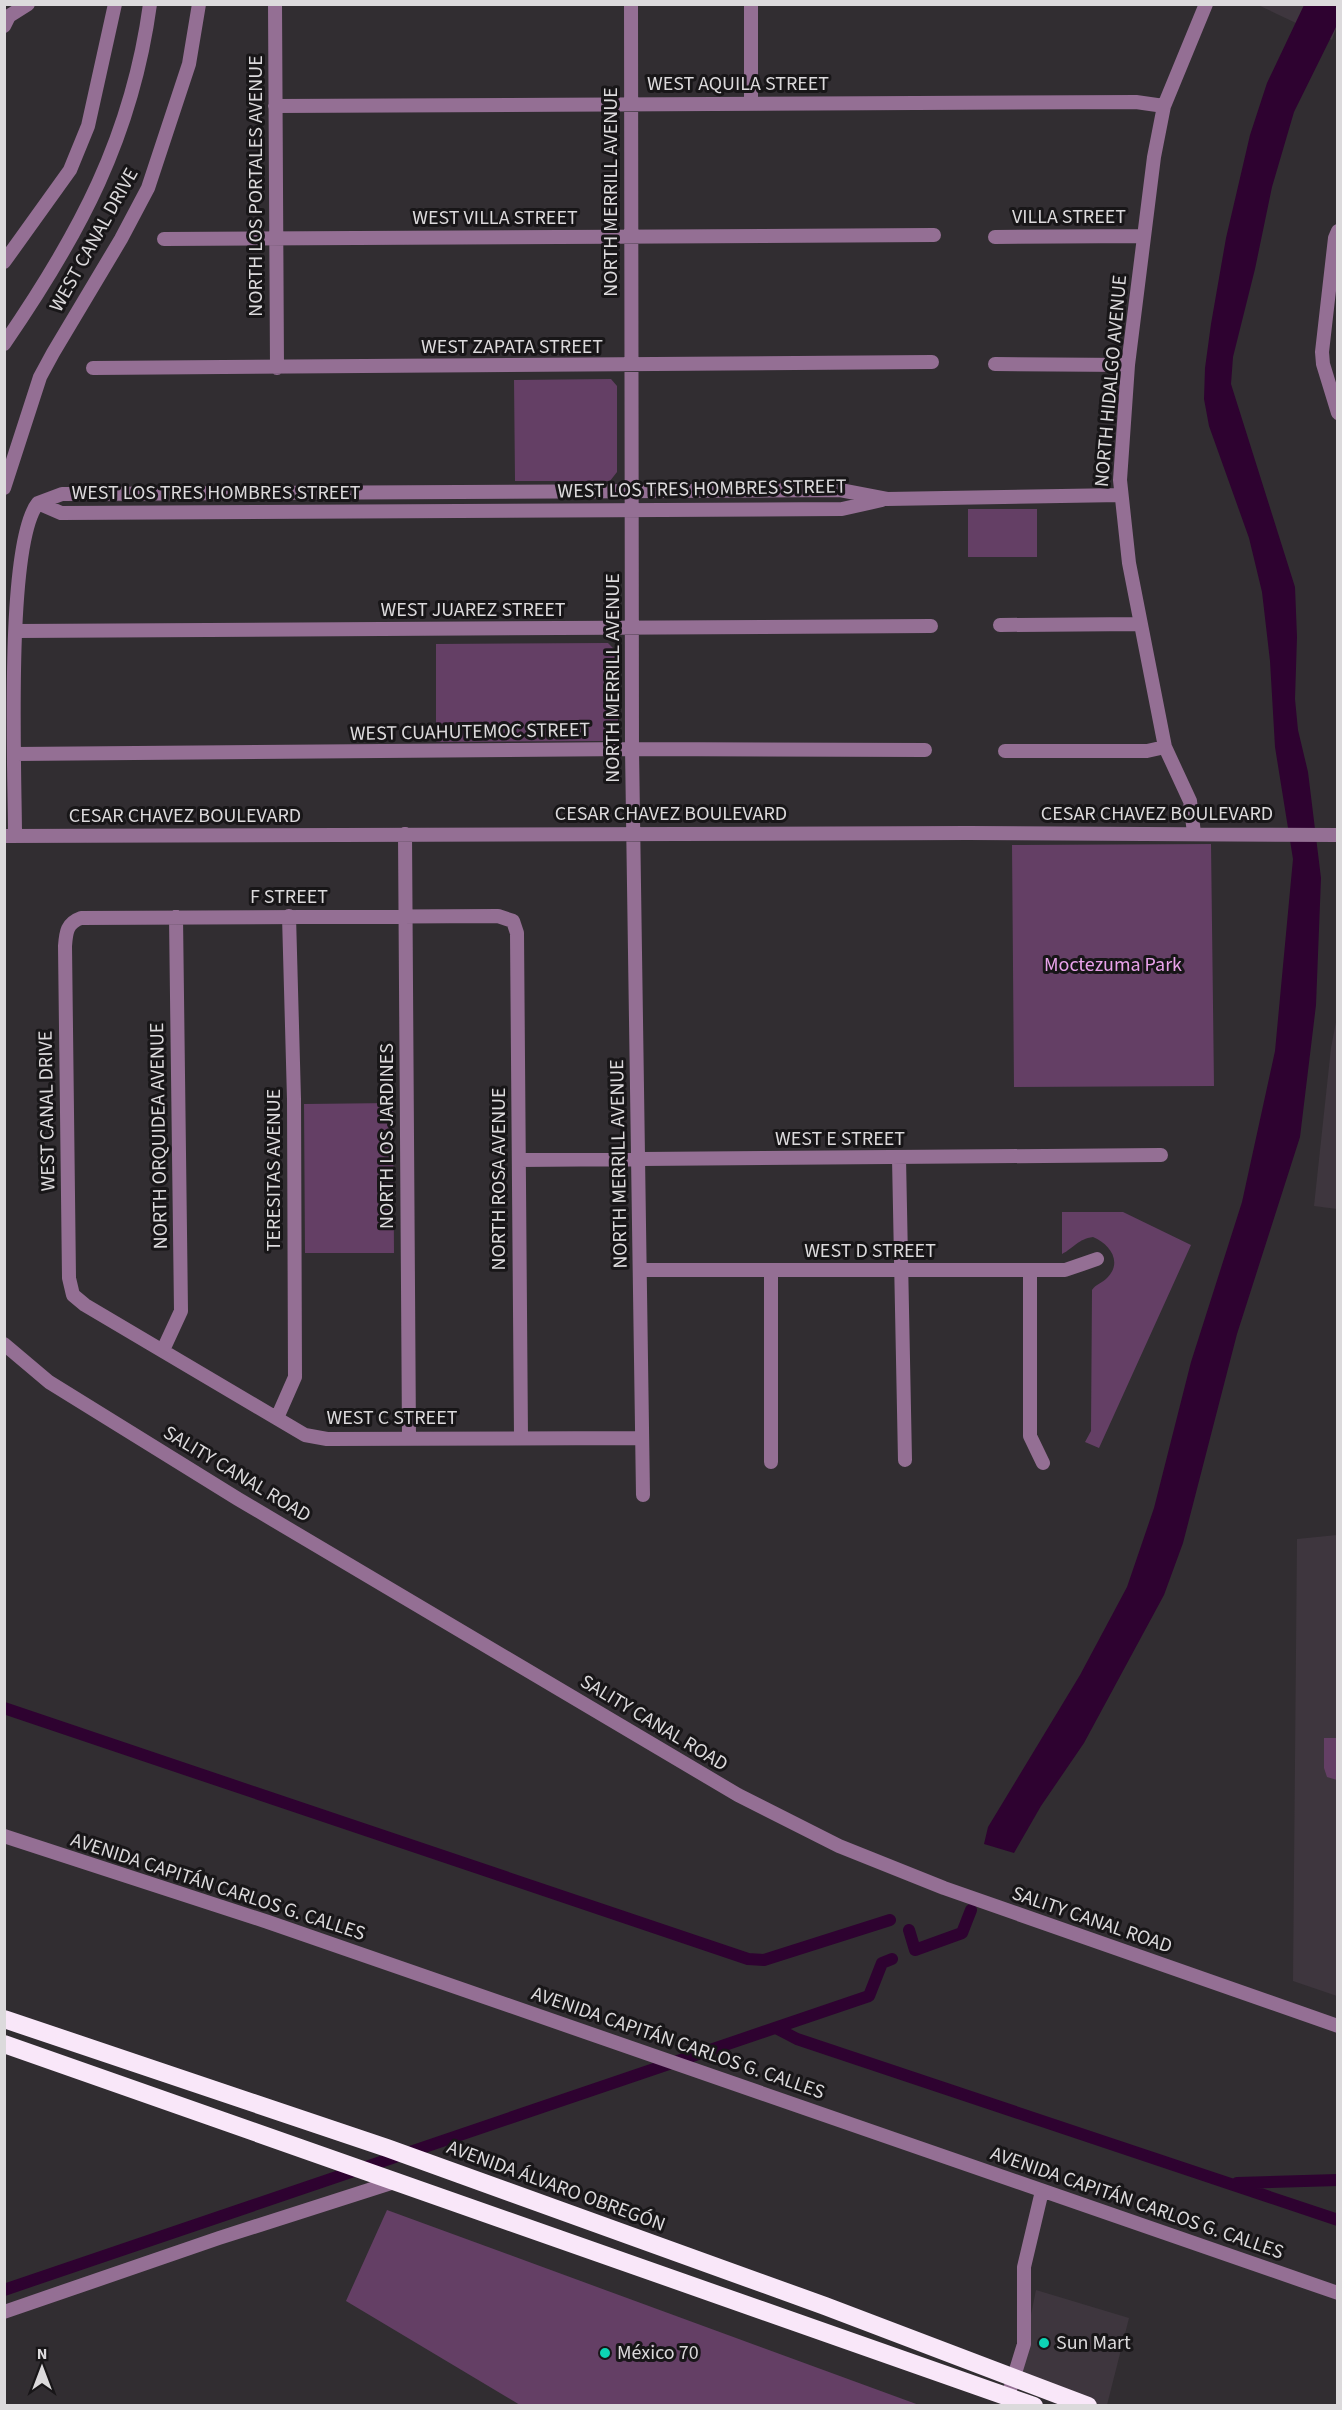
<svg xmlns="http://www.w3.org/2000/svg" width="1342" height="2410" viewBox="0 0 1342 2410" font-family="'Source Sans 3',sans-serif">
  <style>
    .built { fill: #3e363e }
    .green { fill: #643f65 }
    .water { fill: #2e0230 }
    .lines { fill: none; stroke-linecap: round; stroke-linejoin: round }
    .canal { stroke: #2e0230; stroke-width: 12 }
    .minor { stroke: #946f94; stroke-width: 14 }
    .highway { stroke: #f9e7f9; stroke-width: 18 }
    .poi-dot { fill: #0dd5b5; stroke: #181618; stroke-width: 2 }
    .labels { text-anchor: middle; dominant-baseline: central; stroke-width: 6; stroke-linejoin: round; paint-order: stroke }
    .street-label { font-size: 20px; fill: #dcdadc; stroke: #181618 }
    .park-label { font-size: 20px; fill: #eaa3eb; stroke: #181618 }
    .poi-label { font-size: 20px; fill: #dcdadc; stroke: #181618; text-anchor: start }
  </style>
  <rect width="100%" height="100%" fill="#312d31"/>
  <path class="built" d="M1258 5H1337V25L1332 40Z
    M1337 1017 1338 1209H1337L1314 1206 1331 1048Z
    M1337 1535V1996L1293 1981 1297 1539Z
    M1036 2290 1129 2318 1107 2405H1088L1018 2379Z"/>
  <path class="green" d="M611 379 617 386V472L610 481H515L514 380Z
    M968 509H1037V557H968Z
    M608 643 618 653V735L609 741 436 742V644Z
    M1211 844 1214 1086 1014 1087 1012 845Z
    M393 1103 394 1253H305L304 1104Z
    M1062 1212H1123L1191 1245 1099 1448 1085 1442 1091 1431 1092 1290C1096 1284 1102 1283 1107 1278 1123 1262 1110 1244 1093 1237 1078 1239 1074 1248 1062 1254Z
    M1324 1738H1337V1780L1327 1777 1324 1768Z
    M387 2210 919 2405H520L346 2301Z"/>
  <path class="water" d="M1304 5H1337V25L1294 112 1272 187 1255 269 1233 357 1231 384 1295 587 1297 637 1295 699 1298 730 1308 772 1321 878 1316 1005 1300 1137 1237 1334 1183 1543 1164 1595 1084 1743 1041 1806 1014 1853 984 1844 988 1827 1080 1675 1127 1587 1154 1508 1191 1362 1242 1202 1275 1051 1293 859 1275 747 1270 661 1262 592 1249 538 1209 426 1204 399 1205 368 1211 324 1226 238 1250 135 1267 83Z"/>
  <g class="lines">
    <path class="canal" d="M4 1708 748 1959 764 1960 890 1920
      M909 1930 915 1950 962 1933 971 1910
      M776 2028 797 2039 1338 2220
      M1237 2183 1338 2180
      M4 2290 869 1996 882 1963 892 1959"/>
    <path class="minor" d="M275 4 277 368
      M631 4 632 749 643 1495
      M751 4V104
      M4 26 9 16 28 4
      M275 106 1136 102 1164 106
      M1338 231 1335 238 1322 352 1323 364 1338 413
      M995 237 1143 236
      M164 239 934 235
      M4 262 70 170 88 126 115 4
      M4 344C79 235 132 137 150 4
      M995 364 1128 365
      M93 368 932 362
      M4 488 40 377 53 353 121 239 148 188 189 64 199 4
      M38 503 62 494 840 490 887 499 1121 495
      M38 503 61 513 842 509 882 500
      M1000 625 1141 624
      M16 631 931 626
      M1005 751H1147L1165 747
      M15 754 632 749 925 750
      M1194 833 1190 801 1165 747 1129 563 1120 480 1128 365 1154 157 1164 106 1206 4
      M405 834 409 1438
      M4 836 968 833 1338 835
      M15 836C15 775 5 544 38 503
      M899 1158 905 1460
      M519 1160 1161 1155
      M641 1270H1065L1097 1259
      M771 1270V1462
      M1030 1270V1436L1043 1463
      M4 1344 49 1382 238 1499 738 1795 839 1846 944 1888 1338 2026
      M163 1350 181 1311 176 917
      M277 1418 295 1377 294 1099 289 916
      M521 1437 517 933 513 921 498 916 81 918C67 923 66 932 65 946L69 1278 73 1295 85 1305 305 1435 327 1439 642 1438
      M4 1836 268 1922 1338 2293
      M4 2312 219 2238 394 2182
      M1008 2396 1024 2344V2267L1042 2191"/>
    <path class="highway" d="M4 2019 387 2148 825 2306 1088 2406
      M4 2044 1034 2406"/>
  </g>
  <g class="poi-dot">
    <circle cx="1044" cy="2343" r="6"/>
    <circle cx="605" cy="2353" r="6"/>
  </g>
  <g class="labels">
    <g class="street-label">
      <text x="738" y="84">WEST AQUILA STREET</text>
      <text transform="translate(256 186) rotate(-90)">NORTH LOS PORTALES AVENUE</text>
      <text transform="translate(611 192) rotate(-90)">NORTH MERRILL AVENUE</text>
      <text x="1069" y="217">VILLA STREET</text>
      <text x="495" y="218">WEST VILLA STREET</text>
      <text transform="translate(94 240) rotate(-61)">WEST CANAL DRIVE</text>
      <text x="512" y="347">WEST ZAPATA STREET</text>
      <text transform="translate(1111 381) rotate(-85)">NORTH HIDALGO AVENUE</text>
      <text transform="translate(702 489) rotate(-1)">WEST LOS TRES HOMBRES STREET</text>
      <text x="216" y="493">WEST LOS TRES HOMBRES STREET</text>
      <text x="473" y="610">WEST JUAREZ STREET</text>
      <text transform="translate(613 678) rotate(-90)">NORTH MERRILL AVENUE</text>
      <text transform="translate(470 732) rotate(-1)">WEST CUAHUTEMOC STREET</text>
      <text x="671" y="814">CESAR CHAVEZ BOULEVARD</text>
      <text x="1157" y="814">CESAR CHAVEZ BOULEVARD</text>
      <text x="185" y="816">CESAR CHAVEZ BOULEVARD</text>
      <text x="289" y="897">F STREET</text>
      <text transform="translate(47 1111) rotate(-91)">WEST CANAL DRIVE</text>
      <text transform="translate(159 1136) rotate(-91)">NORTH ORQUIDEA AVENUE</text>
      <text transform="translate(387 1136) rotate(-90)">NORTH LOS JARDINES</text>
      <text x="840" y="1139">WEST E STREET</text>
      <text transform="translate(619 1164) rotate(-91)">NORTH MERRILL AVENUE</text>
      <text transform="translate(274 1170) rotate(-90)">TERESITAS AVENUE</text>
      <text transform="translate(499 1179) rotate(-90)">NORTH ROSA AVENUE</text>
      <text x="870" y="1251">WEST D STREET</text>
      <text x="392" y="1418">WEST C STREET</text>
      <text transform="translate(237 1474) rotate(31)">SALITY CANAL ROAD</text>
      <text transform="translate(654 1723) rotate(31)">SALITY CANAL ROAD</text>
      <text transform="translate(218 1887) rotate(18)">AVENIDA CAPITÁN CARLOS G. CALLES</text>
      <text transform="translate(1092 1920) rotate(19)">SALITY CANAL ROAD</text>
      <text transform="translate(678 2043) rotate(19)">AVENIDA CAPITÁN CARLOS G. CALLES</text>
      <text transform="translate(556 2186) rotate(20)">AVENIDA ÁLVARO OBREGÓN</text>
      <text transform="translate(1137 2203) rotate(19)">AVENIDA CAPITÁN CARLOS G. CALLES</text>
    </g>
    <g class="park-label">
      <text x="1113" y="965">Moctezuma Park</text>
    </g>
    <g class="poi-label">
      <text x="1056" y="2343">Sun Mart</text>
      <text x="617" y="2353">México 70</text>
    </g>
  </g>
  <rect width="1342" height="2410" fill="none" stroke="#dcdadc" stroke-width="12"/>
  <g transform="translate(42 2368)" stroke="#181618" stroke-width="4.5" paint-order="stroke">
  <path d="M0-4.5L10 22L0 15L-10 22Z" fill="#dcdadc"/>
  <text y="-9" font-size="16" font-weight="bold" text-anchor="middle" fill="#dcdadc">N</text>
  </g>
</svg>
